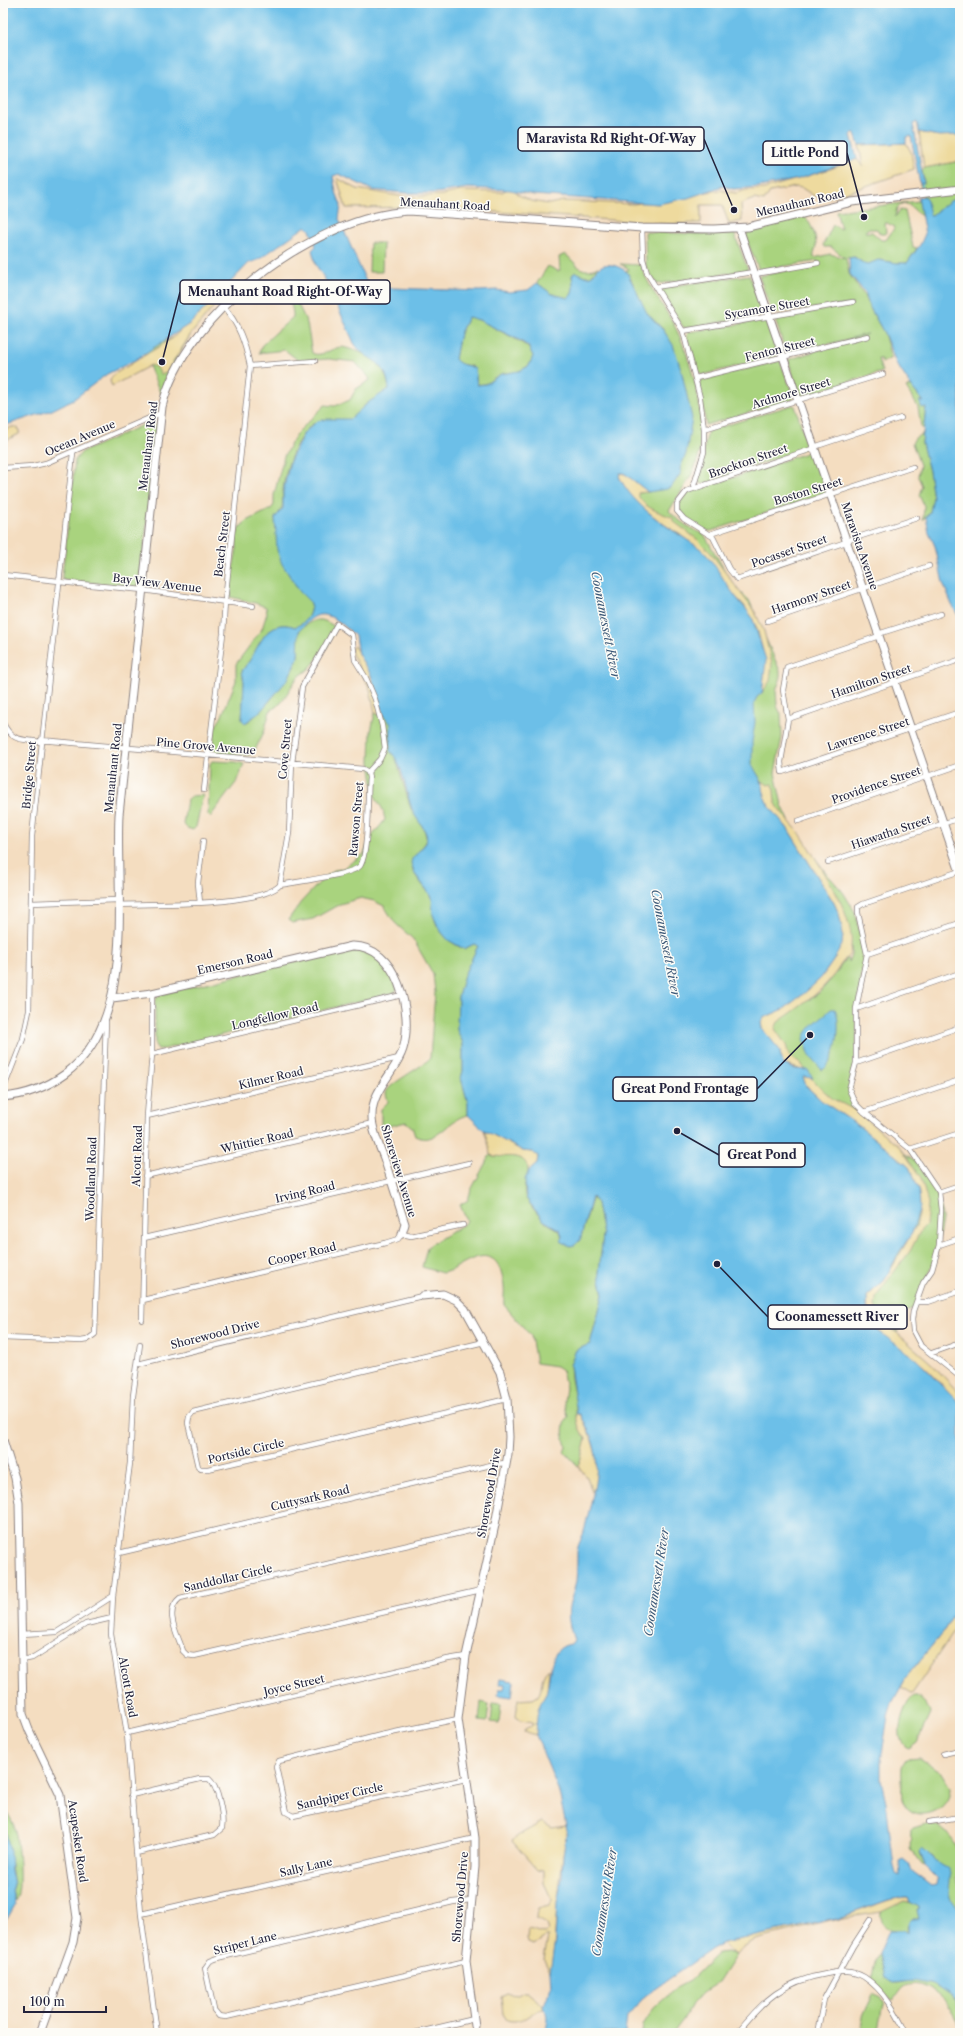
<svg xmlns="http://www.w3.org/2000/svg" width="963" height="2036" viewBox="0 0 963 2036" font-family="'Libre Caslon Text',serif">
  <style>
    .green { fill: #a9d37e; stroke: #667a5c; fill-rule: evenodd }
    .sand { fill: #eeda9e; stroke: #887e6c }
    .water { fill: #6cbfe8; stroke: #477092; fill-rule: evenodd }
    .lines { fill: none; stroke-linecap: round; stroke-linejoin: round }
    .stream { stroke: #6cbfe8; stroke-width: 1.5 }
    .street-casing { stroke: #8b807e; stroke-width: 6 }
    .secondary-casing { stroke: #8b807e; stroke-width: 9 }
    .street { stroke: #fff; stroke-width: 4.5 }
    .secondary { stroke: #fff; stroke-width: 7 }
    .labels { text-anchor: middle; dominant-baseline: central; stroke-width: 3; stroke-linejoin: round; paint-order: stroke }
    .street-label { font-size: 11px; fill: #22223b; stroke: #fdfcf7 }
    .water-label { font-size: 12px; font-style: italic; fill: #3c5978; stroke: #fdfcf7 }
    .leader { fill: none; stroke: #22223b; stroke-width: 1.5 }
    .callout-dot { fill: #22223b; stroke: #fdfcf7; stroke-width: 1.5 }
    .callout { fill: #fdfcf7; stroke: #22223b; stroke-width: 1.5 }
    .callout-label { font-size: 12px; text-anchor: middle; font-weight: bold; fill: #22223b }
  </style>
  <rect width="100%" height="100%" fill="#fdfcf7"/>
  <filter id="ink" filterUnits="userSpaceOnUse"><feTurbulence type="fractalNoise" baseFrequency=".025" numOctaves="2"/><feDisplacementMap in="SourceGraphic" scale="8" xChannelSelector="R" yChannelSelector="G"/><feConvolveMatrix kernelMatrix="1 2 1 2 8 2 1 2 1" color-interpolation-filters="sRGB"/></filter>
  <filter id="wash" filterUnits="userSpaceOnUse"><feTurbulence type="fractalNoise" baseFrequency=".012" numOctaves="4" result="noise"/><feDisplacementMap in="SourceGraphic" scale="16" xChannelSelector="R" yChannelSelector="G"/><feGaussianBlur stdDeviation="0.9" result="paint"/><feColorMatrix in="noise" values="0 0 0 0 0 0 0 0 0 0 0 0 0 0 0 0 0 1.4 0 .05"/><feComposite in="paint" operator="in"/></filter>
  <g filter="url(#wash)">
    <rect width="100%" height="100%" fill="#f4ddc0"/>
    <path class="green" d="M960 161V198L950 201 938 212 924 218C916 213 911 204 903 203L897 208 895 217 900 210 905 211 913 247 917 248 907 263H897L880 260 866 265 855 257 846 258 849 274 864 295 866 301 884 333 891 358 882 363 881 359H878L882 372 805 395H800L788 360 867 334 790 354 786 353 775 319 853 304 772 313 759 276 818 265V261L759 270 745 236 749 230 805 216C811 225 816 234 816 245 816 250 813 252 814 258L830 254 845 258 831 247H824L823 245 833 225 841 229 836 211 927 200 923 196 920 184 924 183 922 171 924 168ZM885 223H887L895 227 886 240H881L872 232H865L867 229H877L880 234H886Z
      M645 232 704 234 734 233 748 270 657 284 646 268Z
      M370 243H383L382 272H369Z
      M565 254C577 263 580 276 598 267L591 276H572C573 283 575 294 568 298L552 294 537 283 548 266 558 271 560 270 559 257Z
      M620 264 641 265C648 287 662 303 673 323 691 356 709 421 698 458 693 477 679 494 669 511 680 522 690 529 704 534L733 585 749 600 780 671V680L776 690 777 706 781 714 782 737 775 773 782 805 792 827 827 874 843 892 855 912 864 951 857 1018 856 1063 851 1078V1099L859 1113 901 1151 914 1160 936 1190 941 1208 942 1219 935 1260 914 1308 896 1314 898 1332 869 1312 916 1198 762 1032 819 993 835 975 846 958H847L848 962C853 955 852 947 849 939L579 476 638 493 649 492 683 460 690 429 683 379 678 362 663 329 646 313 630 277 626 270H629L628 268Z
      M749 275 763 314 761 316 684 328 661 293 662 289 665 287Z
      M293 285 296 300 307 323 312 353C321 358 331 348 341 347 345 347 349 349 353 350 374 356 386 367 389 389 381 397 369 400 362 408 358 412 354 419 348 420 329 424 320 412 304 433 292 449 285 471 283 490 281 505 286 505 275 518 277 526 276 535 277 543 280 568 296 585 311 603 311 615 306 623 295 627 272 619 264 635 254 653 251 660 246 664 242 671L244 682 242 720 245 723C259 717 295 673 298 657 299 649 296 639 299 632 300 629 303 627 306 625 317 617 324 619 335 627L328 646 309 669 297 678 281 703 270 711 264 732 254 752 249 755 229 754 218 752 213 749 215 727 221 718 236 681V664L262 629 267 613 266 607 255 603 231 597V580L237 548 236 537 240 527 247 521 271 509 274 505V495L284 456 297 433 325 405 335 406 350 400 356 389 370 380 368 376 355 362 329 359 299 361 285 350 259 353 262 345 293 317C294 308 287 298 289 287Z
      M468 317C477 317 497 330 506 334 523 343 550 357 519 371 513 374 507 372 501 374 491 378 489 386 477 384L476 374 471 366 460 364 455 359 460 333Z
      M765 320 767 321 779 354 777 356 702 375 699 373 687 337 688 332Z
      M192 332 166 377 161 395 143 351 175 337Z
      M780 361 794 397 792 400 706 425 699 383 701 380Z
      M911 386 926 406 922 443 929 471 933 499 930 512 923 520 924 506 919 495 922 486 918 476 920 465 912 443 915 438 924 433V430L921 427 918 407 906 388Z
      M792 405 795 406 808 447 704 484 699 483 697 479 708 431Z
      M152 421 157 427 140 586 137 587 63 580 62 577 75 460 82 452Z
      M809 452H813L826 492 824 494 711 531C701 531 680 519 679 508 678 502 684 497 688 493Z
      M375 713C394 721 391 719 390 738 390 743 391 747 390 751L395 756 411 809 424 829 427 840C423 849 411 855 412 866 414 878 426 887 431 897 434 901 432 907 433 911 435 930 448 942 464 949L474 944 478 946 464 975 458 997 457 1030 463 1043V1071L461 1078 468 1103V1115C448 1118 437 1147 415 1136L412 1127 406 1122 385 1127 381 1125V1109L388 1102C388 1099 386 1096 386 1093 386 1085 423 1067 430 1058L435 992 433 974 413 939 395 923 384 906 374 901 361 898 340 904 313 919 292 923 288 920 301 902 321 881 334 870 342 869 364 854 372 836 385 820 383 810 375 796 370 762 371 731Z
      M212 761 236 762 244 764 238 780 210 817 208 815 210 764Z
      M203 795 196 827 193 830 187 828 183 824 187 800 192 796Z
      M358 949 376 955 393 978 397 989 394 993 164 1049H158L155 1045V1002L157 997 161 994 343 950Z
      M490 1155C502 1159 515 1152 525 1161 534 1168 520 1186 526 1198 529 1204 539 1216 543 1220 551 1228 564 1227 561 1241L570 1246 580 1240 593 1196 597 1203 603 1235 599 1273 603 1295 590 1344 576 1350 570 1365 571 1379 576 1403V1416L581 1432 586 1438C586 1441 580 1463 578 1466L564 1451 566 1446C563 1437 561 1424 568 1417L564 1401 566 1388 562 1370 556 1366 536 1363 531 1336 504 1305C503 1299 505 1293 504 1287 502 1265 494 1249 470 1260 460 1264 453 1271 442 1273L422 1267 427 1247 464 1224 467 1221 460 1205 468 1200 471 1190Z
      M914 1696H917C923 1701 929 1706 930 1714L917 1742 909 1748C891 1743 903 1703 914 1696Z
      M481 1702 489 1704 487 1722 479 1721Z
      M493 1703 501 1704 499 1723 491 1722Z
      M920 1758 940 1772 950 1788C951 1814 909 1826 902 1798 901 1793 902 1787 902 1782 902 1773 900 1767 906 1759Z
      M3 1807C8 1813 11 1819 14 1826 18 1839 23 1891 15 1901L12 1891 14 1886 6 1830 3 1821Z
      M927 1824C949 1827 962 1847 960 1867 960 1872 956 1875 956 1879L960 1886V1910C944 1897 950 1886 947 1868L937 1863 930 1855 920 1854 925 1866 922 1865 910 1848 911 1829Z
      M904 1901 916 1904 919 1907V1910H918L919 1919H912L907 1926 908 1933C900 1927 886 1934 882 1921 881 1917 879 1915 883 1910Z
      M728 1951 736 1955 718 1983 702 1993 691 2005 683 2020 673 2033H642L643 2025 654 2008 664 1999 677 1987 690 1980 719 1952Z
      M879 1954C880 1963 882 1977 891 1982 898 1985 907 1980 915 1981 929 1981 953 1992 959 2006 962 2013 960 2023 960 2030 958 2024 956 2016 952 2010 944 1997 923 1979 906 1986 900 1989 898 1998 891 2000L874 1982 872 1977 875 1961Z
      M873 1993 879 1996 884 2004 878 2033H861L863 2017Z"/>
    <path class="sand" d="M919 132 933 135 960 132V161L924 168Z
      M906 143 911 152 914 169 849 192 826 198 814 196 802 188 796 187 770 192 764 201 754 199 741 204 742 221 729 224 722 205H701V223L667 224 427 207 349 208H346L337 178 357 189 406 197 442 195 461 191 502 192 513 186 516 187 517 194 531 201 549 204 563 201 634 204 720 190 736 193 746 190 764 189 830 169 857 159 863 167 859 145Z
      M221 298 191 334 166 373 161 374 157 368 151 365 112 386 110 381 113 375 173 338 202 308Z
      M12 427H16L20 430 19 434 3 442V431Z
      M620 473 628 475 648 492 638 493C640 507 662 513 673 518V521L698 540 711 553 755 612 764 631 772 664 770 681 762 693 764 675V655L757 628 744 605 732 593 701 551 678 533 662 523 639 505 627 491 619 476Z
      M354 646 371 675 384 716 375 713 370 689 352 654 351 649Z
      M761 780 768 785 773 784C775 792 773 800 778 807 786 820 799 829 806 843 822 870 859 920 850 952 849 957 846 958 843 961 827 989 804 1004 778 1022L775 1029 786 1045 789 1056 802 1065 805 1069 803 1070 783 1064 779 1049 762 1029 761 1022 763 1018 784 1009 821 978 833 961 842 942 843 934 839 914 834 903 788 829 770 807 766 801Z
      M810 1076 815 1083 833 1099 855 1110 901 1148 921 1178 928 1203 926 1225 921 1230 910 1251 882 1288 876 1298 875 1306 880 1318 932 1364 960 1394V1403C945 1389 932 1372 916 1360 892 1341 866 1331 867 1296L884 1281 916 1226 919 1215V1189L909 1167 859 1126 822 1101 806 1086 803 1077Z
      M484 1130 523 1151 532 1152 538 1156 537 1164 529 1171C524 1149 506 1160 490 1155L489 1146Z
      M577 1414H580C590 1432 607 1473 592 1492L587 1477 578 1466C580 1463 586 1441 586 1438 579 1434 578 1423 576 1416Z
      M960 1604V1622L912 1694 901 1687 907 1676 943 1632Z
      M549 1668 547 1692 539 1707 536 1735 524 1732 525 1729 533 1725V1722L521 1720 516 1717 518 1700 533 1699 538 1696C544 1687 539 1675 549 1668Z
      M542 1822 552 1828 566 1826C569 1836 564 1845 563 1855 560 1881 557 1906 555 1932 554 1941 555 1963 550 1971L544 1959 548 1937H545L534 1945 528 1943 527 1938 528 1929C536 1930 542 1936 549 1931L547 1924 537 1919 538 1908 549 1905 552 1900 544 1883V1871L537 1870 512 1841 519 1835Z
      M905 1897H908L910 1902 904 1901 881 1912 843 1918 755 1940 743 1947 736 1955 723 1943 836 1919 892 1899Z
      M523 1992H527L544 2006 545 2009C532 2009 523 2025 507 2020L503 2014 501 1997 507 1994 518 1995Z"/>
    <path class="water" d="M3 3H960V135L939 136 919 132 917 122 913 124 924 183 922 182 920 184 911 136 906 137V143L859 145 854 132 851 135 857 159 799 179 759 187 733 189 723 186 688 198 658 204 534 195 510 190 468 188 435 193H407L372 190 339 174 333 176 336 192 341 205 339 219 371 293 390 288 479 291 497 290 509 292 528 290 537 283 552 294 568 298C575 294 573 283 572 275L575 272 588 277C595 275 595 271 600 267 607 261 621 267 627 272L647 313 664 331 673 345 681 369 692 418 686 454 680 468 681 473 672 486 667 489 648 492 624 473H620L619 477C636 509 669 528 698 547 711 556 723 580 733 593 739 602 746 608 752 617L766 660 762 693 757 697 754 703 755 722 752 742V765L761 780 766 801 770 807 788 829 834 903 839 914 843 934 842 945 833 961 821 978 807 991 784 1009 763 1018 761 1022 762 1029 779 1049 783 1064 795 1069 808 1070 813 1078 803 1077 806 1086 822 1101 859 1126 909 1167 919 1189 920 1207 912 1233 898 1254 884 1281 867 1296V1309L877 1330 917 1360 960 1403V1604L943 1632 907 1676 892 1703 888 1716 881 1760V1780L886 1802 894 1866 896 1874 900 1876 899 1861 903 1859 909 1864 912 1871 932 1886 937 1885 938 1879 925 1866 920 1852 922 1849C928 1853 933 1860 939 1863 941 1865 945 1866 947 1868 957 1880 939 1892 960 1910V2009L955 1999 935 1985 913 1981 893 1983 884 1978 879 1954 889 1930H904L908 1933V1923L912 1919H919L917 1910H919V1907L910 1902 908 1897H905L888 1900 836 1919 723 1943 712 1949 646 1995 627 2017 625 2033H543C548 2022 548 2017 544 2006L551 1987 550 1971 555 1940 557 1902 562 1879 563 1855 567 1831 559 1792 536 1735C537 1726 536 1716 539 1707 541 1701 546 1696 547 1690 551 1672 549 1647 571 1644L574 1640C569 1626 566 1613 571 1599 573 1593 575 1587 576 1581 577 1571 577 1561 577 1551 578 1543 584 1535 585 1528 595 1482 607 1459 580 1414H577L570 1365 576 1350 590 1344 603 1295 599 1273 603 1235 597 1203 592 1197 580 1240 575 1245 570 1246 561 1241 562 1236 560 1230 543 1220 526 1198 525 1179 529 1171 537 1164 538 1156 532 1152 523 1151 484 1130 468 1115V1103L461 1078 463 1071V1043L457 1030 458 997 464 975 478 946 474 944 464 949 448 940 439 929 433 915 432 897 415 874 411 863 412 859 426 843C430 830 415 820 412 809 406 793 403 763 390 751L391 724 384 716 371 675 358 654 355 636C346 627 329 610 316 616 310 618 303 627 299 631L298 657 288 679 259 713 245 723 242 720 244 682 242 671C246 665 251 660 254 653 264 635 272 619 295 627 306 623 311 615 311 603L300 592 282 564 277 550 275 518 283 508V492L290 461 304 433 317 421 327 419H350L369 402 389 389C385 355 368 365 354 343L326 281 316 265 312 250 316 246 310 230 306 226 258 260 249 263 191 323 135 360 107 374 74 399 52 410 3 426ZM468 317 479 320 519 340 528 346 533 356 529 366 519 371 501 374 486 384 477 385 475 369C469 364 461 367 455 359L460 333Z
      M925 196 926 197 930 215H932L950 201 960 198V619L952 605 943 583 935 546 929 533 926 517 930 512 933 497 929 471 922 443 926 407 922 408 919 401 924 402 913 389 896 363 884 333 869 306 865 293 850 274 849 258 854 257 866 265 878 260 897 263H907L920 245 925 234 918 197Z
      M831 1009H835C842 1022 837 1063 822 1070L810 1056 804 1039C807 1026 822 1018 831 1009Z
      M500 1679 514 1681 512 1697 498 1695 499 1689H504L505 1684H499Z
      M3 1821 10 1852 11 1872 14 1884 12 1891 15 1905 7 1919 3 1920Z"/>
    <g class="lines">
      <path class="stream" d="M922 182V191"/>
    </g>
  </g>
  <g filter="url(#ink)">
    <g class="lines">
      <defs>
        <path id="street" d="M642 228 643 259 647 273 683 331 700 398 704 429V452L694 485
          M755 274 818 263
          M655 287 754 272
          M683 331 853 302
          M250 366 315 361
          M696 378 868 336
          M704 429 883 374
          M814 447 901 418
          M815 448 687 491 677 504V511L684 519 713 537 729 569 737 579 846 542
          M3 468 33 466 46 463 161 413
          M710 534 913 467
          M846 541 917 518
          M3 575 59 581
          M59 582 143 590 253 606
          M767 621 929 566
          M878 634 941 614
          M879 636 787 667 783 690 788 719 781 762 782 772 960 712
          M788 719 959 660
          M3 723C12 742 22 739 41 742
          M41 740 363 769 368 772
          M204 790 223 634 225 601 250 366C245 343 239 324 223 306
          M798 821 960 765
          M828 862 960 818
          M960 871 863 904 858 907V913L867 954 856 1009V1063L849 1089 855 1103 864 1112 910 1149 939 1192 941 1210 939 1245 932 1270 923 1283 913 1311 912 1320 913 1331 921 1346 960 1377
          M31 903 118 900
          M200 903 198 883 203 841
          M118 905C153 903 258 907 280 885 294 882 353 875 360 866 369 854 367 796 369 778L368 772 380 759 385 748 382 726 375 699 366 678 355 660 352 635 337 624 302 687 292 763 289 833 280 885
          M867 954 960 923
          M856 1009 960 973
          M152 1054 402 995
          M856 1063 960 1027
          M4 1097 5 1085 23 1039 29 1011 32 836 73 453
          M864 1112 960 1080
          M147 1116 399 1058
          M910 1149 960 1133
          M145 1176 373 1123
          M939 1192 960 1185
          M144 1238 469 1163
          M939 1245 960 1238
          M143 1300 385 1243 398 1239 402 1234 411 1236 463 1225
          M917 1302H928L960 1291
          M142 1320 147 1116 152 1054V993
          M3 1338 81 1341 87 1340 95 1334 106 1021
          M484 1342 193 1412 189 1417 188 1423 198 1467 201 1469H208L507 1399
          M140 1344 133 1396 130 1463 113 1596 111 1634 127 1734 141 1914 157 2033
          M932 1353 960 1343
          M138 1364 422 1296
          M119 1553 495 1464 506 1463
          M481 1590 194 1656 187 1655 183 1651C178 1635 163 1611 180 1598L495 1525
          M21 1634 57 1632 113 1596
          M22 1660 32 1658 86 1624 112 1618
          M458 1719 381 1735 279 1761 276 1767 286 1812 293 1816 466 1779
          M127 1733 448 1659 466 1656
          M943 1754 960 1750
          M131 1795 200 1779H209C218 1786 224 1817 222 1828L214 1835 136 1853
          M929 1822 960 1817
          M141 1914 475 1838
          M466 1961 226 2017 219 2016 214 2010 205 1968 210 1961 218 1958 453 1902 471 1900
          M415 2033 474 2019
          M737 2033C763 2000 784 1981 826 1974 840 1971 852 1970 864 1977 884 1990 896 2012 906 2033
          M817 2033 824 1999 853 1946 870 1920"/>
        <path id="secondary" d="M739 228 960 872
          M112 998 152 993 352 946C397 945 414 1013 403 1049 396 1072 371 1090 372 1117 372 1130 379 1145 384 1158 391 1180 398 1202 405 1224L402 1234
          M3 1097C26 1095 47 1087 65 1074 138 1020 115 894 119 815L162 407C184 313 315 216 409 211L642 228 714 229 748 227 852 202 960 189
          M422 1296 443 1294 456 1300 465 1309 500 1372 507 1399 509 1437 508 1454 495 1525 466 1656 458 1719 475 1838V1867L466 1961 475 2026
          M3 1440 15 1478 19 1503 23 1714 29 1730 60 1795 77 1918 73 1942 40 2033"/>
      </defs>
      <use href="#street" class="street-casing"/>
      <use href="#secondary" class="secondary-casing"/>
      <use href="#street" class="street"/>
      <use href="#secondary" class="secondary"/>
    </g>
  </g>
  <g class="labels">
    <g class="street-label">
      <text transform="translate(800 203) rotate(-13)">Menauhant Road</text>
      <text transform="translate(445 204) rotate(3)">Menauhant Road</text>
      <text transform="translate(767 308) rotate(-10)">Sycamore Street</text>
      <text transform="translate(780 349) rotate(-14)">Fenton Street</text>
      <text transform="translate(791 393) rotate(-17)">Ardmore Street</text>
      <text transform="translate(80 438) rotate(-23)">Ocean Avenue</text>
      <text transform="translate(148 446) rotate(-83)">Menauhant Road</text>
      <text transform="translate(748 461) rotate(-19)">Brockton Street</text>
      <text transform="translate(808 491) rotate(-17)">Boston Street</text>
      <text transform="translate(222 544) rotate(-83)">Beach Street</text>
      <text transform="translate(860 546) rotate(71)">Maravista Avenue</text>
      <text transform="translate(789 551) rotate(-19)">Pocasset Street</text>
      <text transform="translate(157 583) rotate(7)">Bay View Avenue</text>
      <text transform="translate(811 597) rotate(-19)">Harmony Street</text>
      <text transform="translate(871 681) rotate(-19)">Hamilton Street</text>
      <text transform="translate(868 734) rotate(-18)">Lawrence Street</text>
      <text transform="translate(206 746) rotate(5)">Pine Grove Avenue</text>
      <text transform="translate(285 749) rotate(-85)">Cove Street</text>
      <text transform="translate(113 768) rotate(-84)">Menauhant Road</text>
      <text transform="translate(29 775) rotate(-85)">Bridge Street</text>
      <text transform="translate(876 785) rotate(-19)">Providence Street</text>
      <text transform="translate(356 819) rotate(-85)">Rawson Street</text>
      <text transform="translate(891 832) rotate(-19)">Hiawatha Street</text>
      <text transform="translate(235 962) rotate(-13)">Emerson Road</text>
      <text transform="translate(275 1016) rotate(-13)">Longfellow Road</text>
      <text transform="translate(271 1078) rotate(-13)">Kilmer Road</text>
      <text transform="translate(257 1141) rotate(-13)">Whittier Road</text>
      <text transform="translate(137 1156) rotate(-88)">Alcott Road</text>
      <text transform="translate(399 1171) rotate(73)">Shoreview Avenue</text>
      <text transform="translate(91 1179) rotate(-88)">Woodland Road</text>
      <text transform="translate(305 1192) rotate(-13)">Irving Road</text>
      <text transform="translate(302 1254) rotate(-13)">Cooper Road</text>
      <text transform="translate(215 1334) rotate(-14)">Shorewood Drive</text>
      <text transform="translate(246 1451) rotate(-13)">Portside Circle</text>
      <text transform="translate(489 1493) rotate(-80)">Shorewood Drive</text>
      <text transform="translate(310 1498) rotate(-13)">Cuttysark Road</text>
      <text transform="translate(228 1578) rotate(-13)">Sanddollar Circle</text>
      <text transform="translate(294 1685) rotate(-13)">Joyce Street</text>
      <text transform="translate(128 1687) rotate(80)">Alcott Road</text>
      <text transform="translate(340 1796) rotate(-13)">Sandpiper Circle</text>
      <text transform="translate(78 1841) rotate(82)">Acapesket Road</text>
      <text transform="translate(306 1867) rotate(-13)">Sally Lane</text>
      <text transform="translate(460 1897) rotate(-85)">Shorewood Drive</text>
      <text transform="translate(245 1943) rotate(-14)">Striper Lane</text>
    </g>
    <g class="water-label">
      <text transform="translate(606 625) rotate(79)">Coonamessett River</text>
      <text transform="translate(666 943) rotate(79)">Coonamessett River</text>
      <text transform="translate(656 1582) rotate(-81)">Coonamessett River</text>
      <text transform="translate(604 1902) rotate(-81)">Coonamessett River</text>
    </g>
  </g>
  <path class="leader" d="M734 210L704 139M864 217L847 153M162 362L180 292M810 1035L757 1089M677 1131L719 1155M717 1264L768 1317"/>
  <g class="callout-dot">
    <circle cx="734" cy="210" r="4"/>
    <circle cx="864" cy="217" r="4"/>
    <circle cx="162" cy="362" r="4"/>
    <circle cx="810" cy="1035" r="4"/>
    <circle cx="677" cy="1131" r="4"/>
    <circle cx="717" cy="1264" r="4"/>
  </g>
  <g class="callout">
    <rect x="518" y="127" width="186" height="24" rx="4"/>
    <rect x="763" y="141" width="84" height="24" rx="4"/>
    <rect x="180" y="280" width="210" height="24" rx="4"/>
    <rect x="613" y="1077" width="144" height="24" rx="4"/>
    <rect x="719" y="1143" width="86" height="24" rx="4"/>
    <rect x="768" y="1305" width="139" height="24" rx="4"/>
  </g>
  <g class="callout-label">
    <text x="611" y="143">Maravista Rd Right-Of-Way</text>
    <text x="805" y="157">Little Pond</text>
    <text x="285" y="296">Menauhant Road Right-Of-Way</text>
    <text x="685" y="1093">Great Pond Frontage</text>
    <text x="762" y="1159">Great Pond</text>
    <text x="837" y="1321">Coonamessett River</text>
  </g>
  <rect width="963" height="2036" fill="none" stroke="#fdfcf7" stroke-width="16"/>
  <path d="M24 2006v6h82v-6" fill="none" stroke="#22223b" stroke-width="2"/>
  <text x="30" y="2006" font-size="12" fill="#22223b" stroke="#fdfcf7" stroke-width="3" paint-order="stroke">100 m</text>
</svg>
